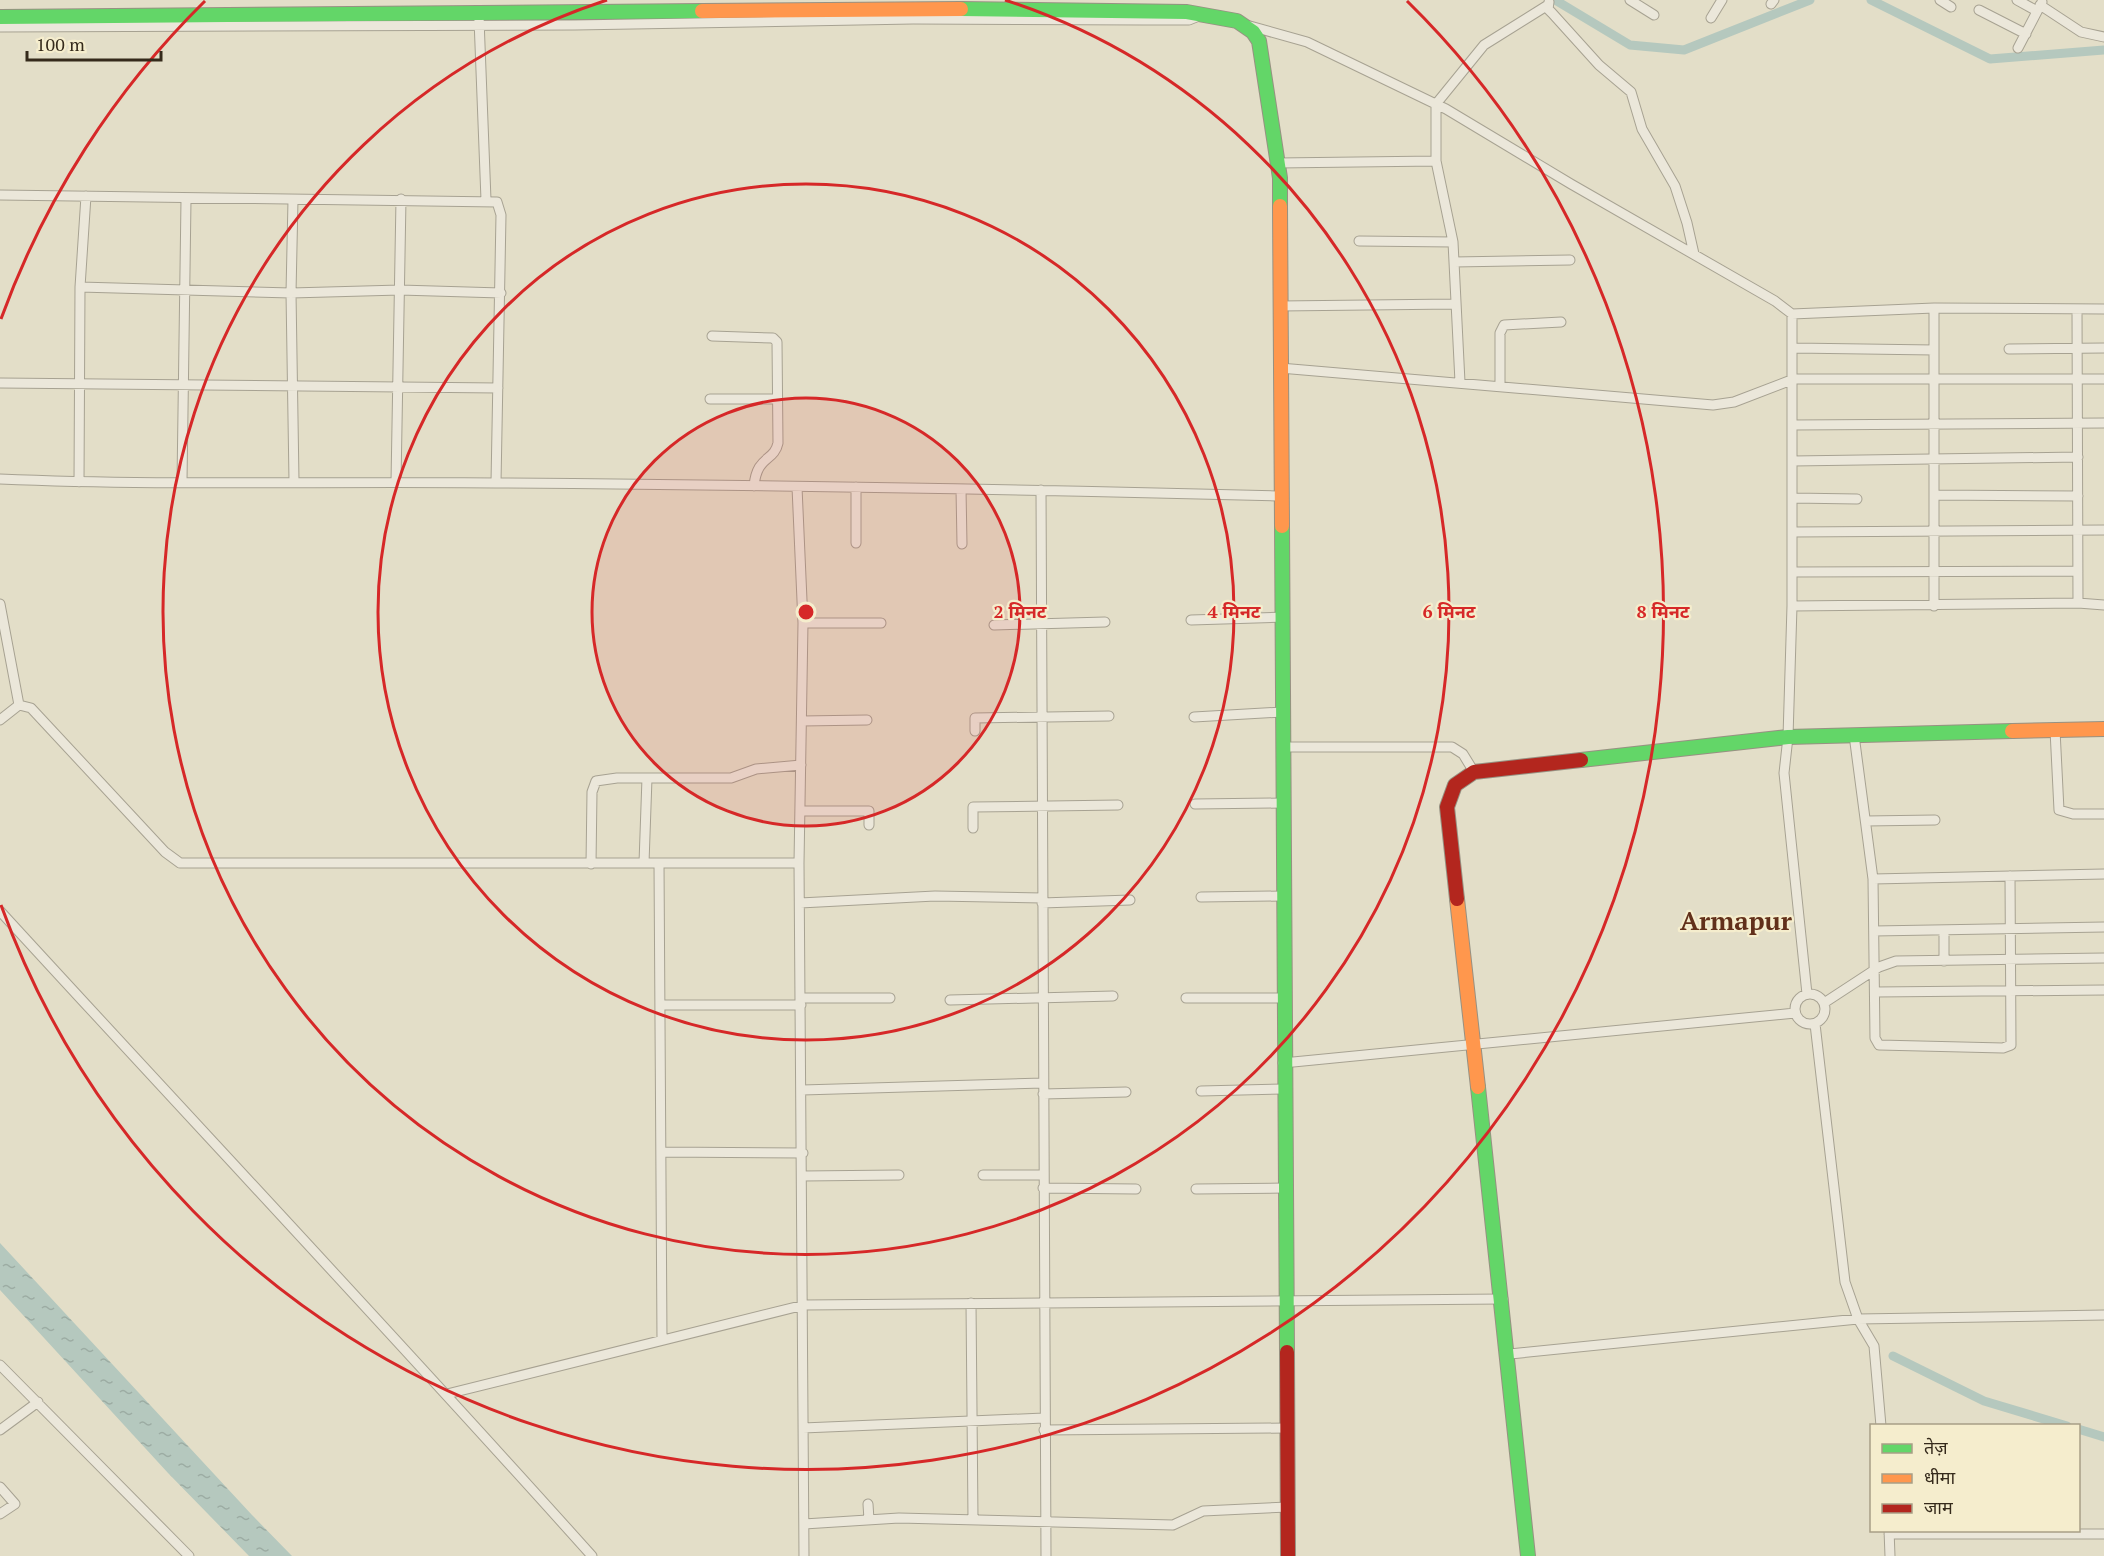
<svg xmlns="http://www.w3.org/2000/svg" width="2104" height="1556" viewBox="0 0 2104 1556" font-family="'PT Serif','Noto Sans Devanagari',serif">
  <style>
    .water { fill: url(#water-ripples) }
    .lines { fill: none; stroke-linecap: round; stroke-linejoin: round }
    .canal { stroke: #b5c8be; stroke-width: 9 }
    .street-casing { stroke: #a7a292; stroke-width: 11 }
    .fast-casing { stroke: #979182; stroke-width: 16 }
    .slow-casing { stroke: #979182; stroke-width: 16 }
    .jam-casing { stroke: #979182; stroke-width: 16 }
    .street { stroke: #ebe7da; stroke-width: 9 }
    .fast { stroke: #63d668; stroke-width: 14 }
    .slow { stroke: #ff974d; stroke-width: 14 }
    .jam { stroke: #b3261e; stroke-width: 14 }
    .ring { fill: none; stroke: #d62828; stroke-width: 3 }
    .labels { text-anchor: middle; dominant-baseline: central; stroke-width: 4.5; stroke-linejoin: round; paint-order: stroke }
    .district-label { font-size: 26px; font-weight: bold; fill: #62301a; stroke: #f5edcd }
    .centre { fill: #d62828; stroke: #f5edcd; stroke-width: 3 }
    .ring-label { font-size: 18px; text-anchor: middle; font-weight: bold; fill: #d62828; stroke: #f5edcd; stroke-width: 4.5; stroke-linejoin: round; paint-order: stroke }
  </style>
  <defs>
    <pattern id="water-ripples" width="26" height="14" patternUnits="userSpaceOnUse" patternTransform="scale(1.5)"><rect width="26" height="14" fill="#b5c8be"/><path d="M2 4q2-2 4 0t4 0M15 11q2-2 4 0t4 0" fill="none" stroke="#9caca3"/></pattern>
  </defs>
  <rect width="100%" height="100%" fill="#e3dec8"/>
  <path class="water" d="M0 1243 252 1515 292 1556H249L168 1473 0 1290Z"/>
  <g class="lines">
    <path class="canal" d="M1555 0 1630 45 1684 50 1810 0
      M1871 0 1990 59 2104 50
      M1893 1356 1984 1401 2067 1426
      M2078 1429 2104 1437"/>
    <defs>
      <path id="street" d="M1630 0 1654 15
        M1940 0 1951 7
        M2017 0 2037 11
        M1549 2 1548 9 1552 13 1599 65 1631 92 1642 129 1675 186 1687 223 1694 254
        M1771 4 1774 0
        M2040 5 2081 32 2104 37
        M1979 10 2026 34
        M1711 18 1722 0
        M479 19 486 200
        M1250 26 1307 42 1446 109 1571 184 1775 301 1792 314V606L1788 737 1784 773 1807 994
        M0 27 575 25 913 19 1144 20H1189L1199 16
        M2018 48 2042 2
        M1278 163 1436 161
        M0 195 497 202 501 215 496 483
        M293 200 291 293 294 481
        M1359 241 1453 242
        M1454 262 1570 260
        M80 287 291 293 400 290 501 293
        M1280 306 1455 304
        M2077 309 2078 603
        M1792 314 1934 308 2104 309
        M712 336 773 338 777 342 778 443C774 462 757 455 754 486
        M1794 348 1934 350
        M2009 349 2104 348
        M1280 368 1713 405 1734 402 1794 379H2104
        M1460 382 1453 242 1436 161V104L1484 45 1548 5
        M0 383 498 388
        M1500 386V333L1504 325 1561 322
        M710 399H776
        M1793 425 2104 423
        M1793 461 2078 457
        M0 479C165 486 331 481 496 483 758 485 1020 489 1282 496
        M79 482 80 287 86 196
        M182 482 186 200
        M396 482 401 199
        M797 487 803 623 799 863 804 1556
        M856 487V543
        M961 489 962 544
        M1041 490 1046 1556
        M1934 495 2078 496
        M1793 498 1857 499
        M1793 532 2104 530
        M1793 572 2078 571
        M0 604 19 705
        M1792 606 2078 603 2104 605
        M1934 606V308
        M1191 620 1284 617
        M803 623H881
        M994 625 1105 622
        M1194 717 1282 712
        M0 720 19 705 31 708 165 852 180 863H799
        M802 721 867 720
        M2055 730 2059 810 2073 814H2104
        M975 731V718L1109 716
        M1854 735 1873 879 1875 1038 1879 1045 2003 1048 2011 1045 2010 876
        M1282 747H1452L1463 754 1474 772
        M1195 804 1282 803
        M800 811H869V825
        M1866 821 1935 820
        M973 828V807L1118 805
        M644 863 647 778
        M659 863 662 1340
        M591 864 592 792 596 781 617 778H731L756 769 801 765
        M1873 879 2104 874
        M1201 897 1282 896
        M800 903 935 896 1042 898
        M1042 903 1130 900
        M0 911C197 1126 398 1339 592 1556
        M1944 930V961
        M1874 931 2104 927
        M1876 992 2104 990
        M1795 1009a15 15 0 1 1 30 0a15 15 0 1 1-30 0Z
        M801 998H890
        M1186 998H1283
        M950 1000 1113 996
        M1824 1003 1879 967 1896 961 2104 958
        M660 1005H801
        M1815 1024 1845 1282 1858 1319 1874 1346 1881 1426
        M1283 1063 1795 1013
        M802 1090 1043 1083
        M1201 1091 1284 1089
        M1043 1094 1126 1092
        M661 1152 803 1153
        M983 1175H1043
        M803 1176 899 1175
        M1043 1188 1136 1189
        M1196 1189 1284 1188
        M971 1303 973 1519
        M1510 1354 1858 1319 2104 1315
        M0 1365 189 1556
        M447 1394 804 1305 1503 1299
        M803 1428 1044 1418
        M0 1430 38 1402
        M1044 1430 1287 1428
        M0 1487 15 1504 0 1514
        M868 1504 869 1520
        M804 1524 899 1518 1173 1525 1203 1511 1288 1507
        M1889 1530 1890 1556
        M1889 1534H2104"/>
      <path id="fast" d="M961 9 1187 12 1237 21 1253 32 1259 41 1280 178V206
        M0 17 702 11
        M1282 526 1287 1352
        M1581 760 1788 737 2012 731
        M1478 1087 1528 1556"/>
      <path id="slow" d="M702 11 961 9
        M1280 206 1282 526
        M2012 731 2104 729
        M1457 899 1478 1087"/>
      <path id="jam" d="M1457 899 1447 807 1455 785 1474 772 1581 760
        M1287 1352 1288 1556"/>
    </defs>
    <use href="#street" class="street-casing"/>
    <use href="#fast" class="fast-casing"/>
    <use href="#slow" class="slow-casing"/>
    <use href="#jam" class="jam-casing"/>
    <use href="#street" class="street"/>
    <use href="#fast" class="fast"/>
    <use href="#slow" class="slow"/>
    <use href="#jam" class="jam"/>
  </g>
  <circle cx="806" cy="612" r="214" fill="#d62828" fill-opacity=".12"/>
  <g class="ring">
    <circle cx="806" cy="612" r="214"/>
    <circle cx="806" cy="612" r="428"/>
    <path d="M1005 0A643 643 0 1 1 607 0"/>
    <path d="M1 319A857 857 0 0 1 205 1M1407 1A857 857 0 1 1 1 905"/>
  </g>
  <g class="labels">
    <g class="district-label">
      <text x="1736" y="920">Armapur</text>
    </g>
  </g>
  <circle cx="806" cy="612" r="9" class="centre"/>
  <g class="ring-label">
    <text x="1020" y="618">2 मिनट</text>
    <text x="1234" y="618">4 मिनट</text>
    <text x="1449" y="618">6 मिनट</text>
    <text x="1663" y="618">8 मिनट</text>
  </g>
  <rect x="1870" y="1424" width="210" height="108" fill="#f5edcd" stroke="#a89f86" stroke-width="1.5"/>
  <rect x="1882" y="1444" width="30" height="9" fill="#63d668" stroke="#a89f86" stroke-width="1.5"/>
  <text x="1924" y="1454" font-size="18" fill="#352a1b">तेज़</text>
  <rect x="1882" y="1474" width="30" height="9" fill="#ff974d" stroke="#a89f86" stroke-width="1.5"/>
  <text x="1924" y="1484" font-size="18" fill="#352a1b">धीमा</text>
  <rect x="1882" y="1504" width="30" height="9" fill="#b3261e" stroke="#a89f86" stroke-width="1.5"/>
  <text x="1924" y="1514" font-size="18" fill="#352a1b">जाम</text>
  <path d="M27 51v9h134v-9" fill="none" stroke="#352a1b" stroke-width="3"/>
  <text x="36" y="51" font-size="18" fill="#352a1b" stroke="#f5edcd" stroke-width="4.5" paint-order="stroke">100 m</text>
</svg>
